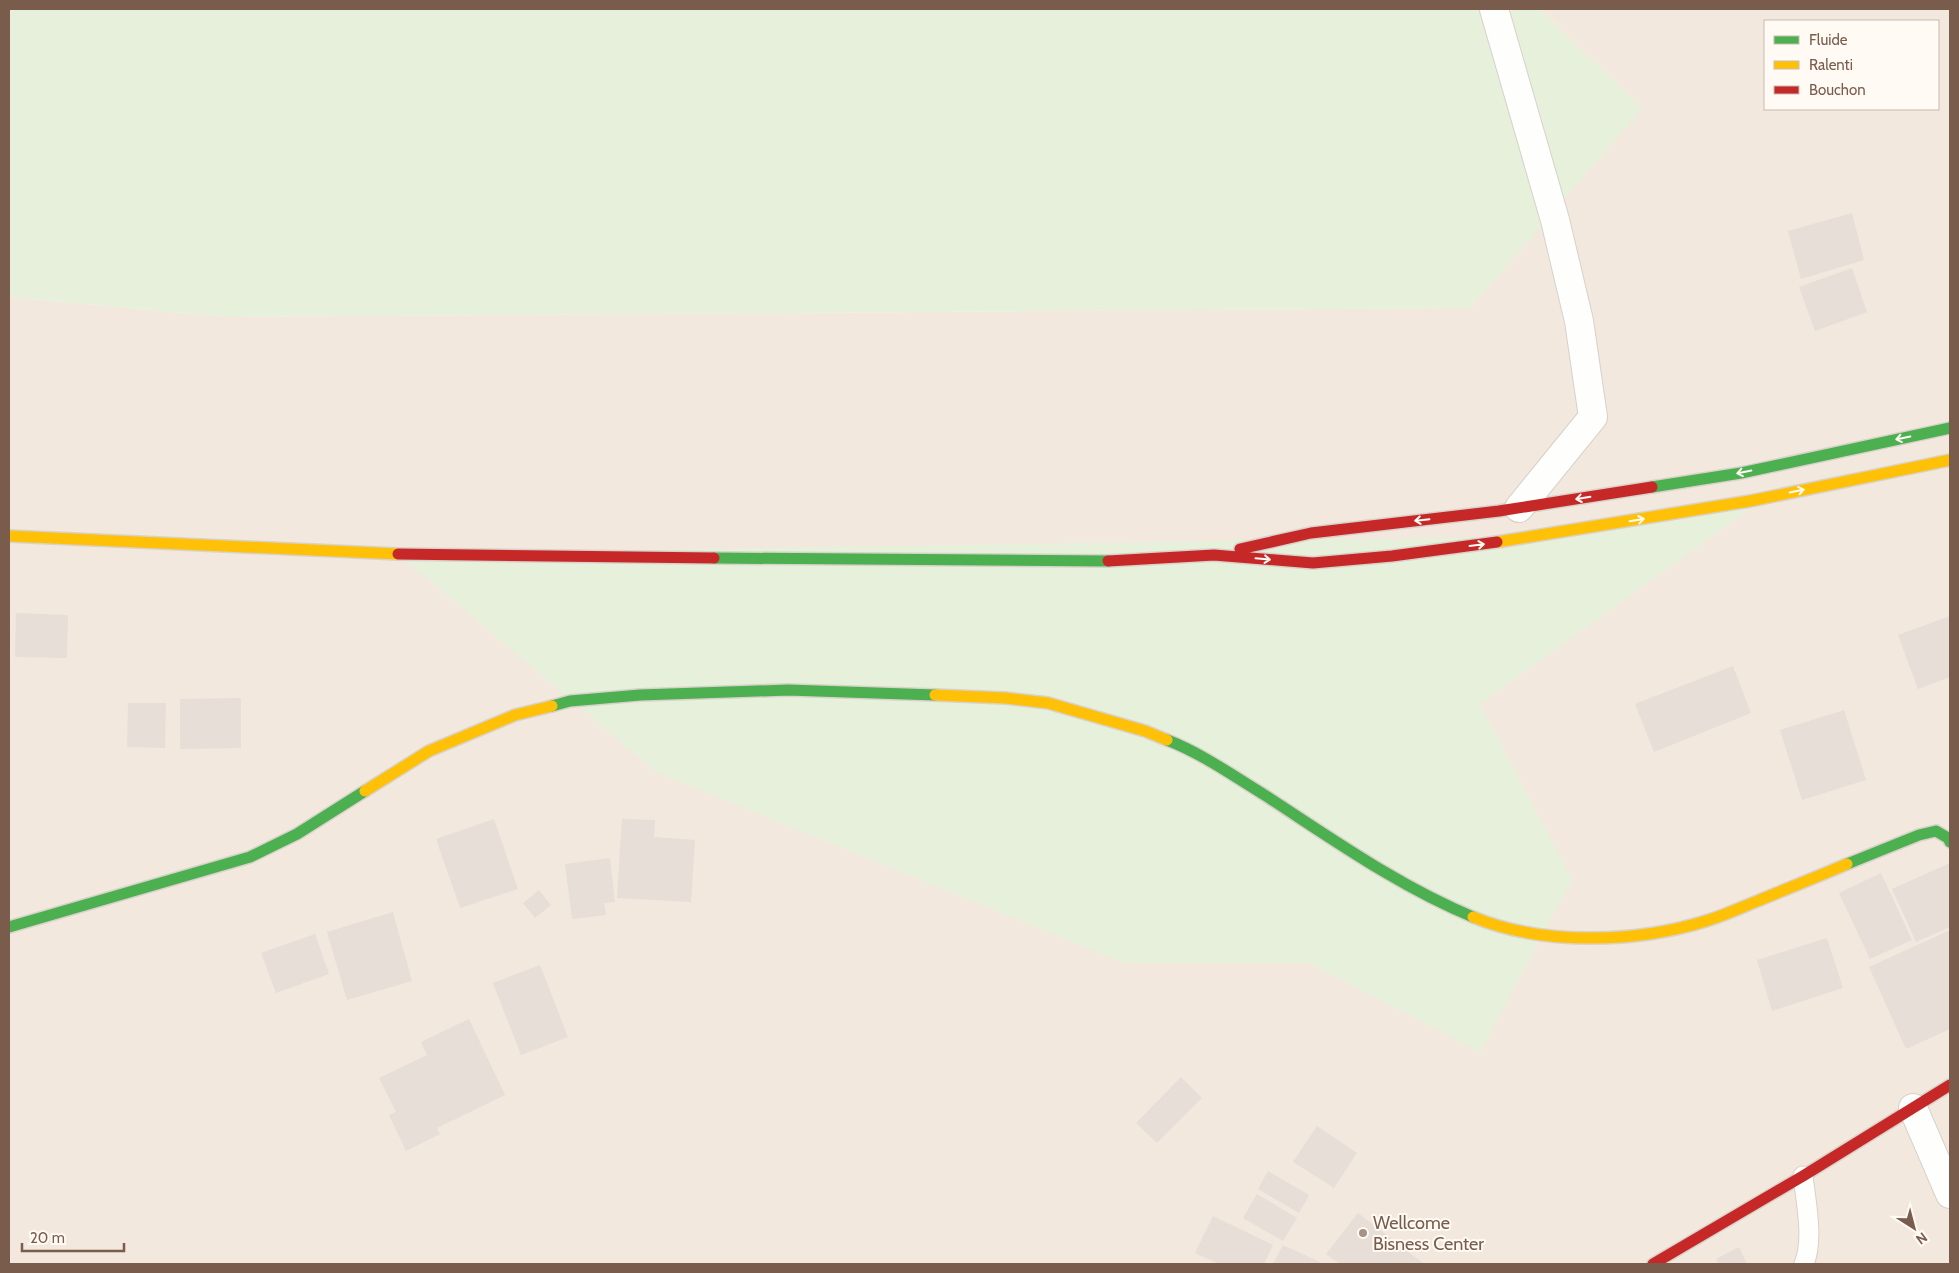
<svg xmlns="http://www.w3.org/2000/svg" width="1959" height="1273" viewBox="0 0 1959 1273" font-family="Cabin,sans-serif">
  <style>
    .residential { fill: #f2e8de; fill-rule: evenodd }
    .green { fill: #e7f0db }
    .building { fill: #e6ded7 }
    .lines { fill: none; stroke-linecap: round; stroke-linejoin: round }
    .lane-casing { stroke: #d7d1cb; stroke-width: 21 }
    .street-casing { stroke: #d7d1cb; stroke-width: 30 }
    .fast-casing { stroke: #d9d2cb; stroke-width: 14 }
    .slow-casing { stroke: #d9d2cb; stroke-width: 14 }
    .jam-casing { stroke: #d9d2cb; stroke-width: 14 }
    .lane { stroke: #fefefd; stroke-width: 19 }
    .street { stroke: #fefefd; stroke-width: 28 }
    .fast { stroke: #4caf50; stroke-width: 11 }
    .slow { stroke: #ffc107; stroke-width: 11 }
    .jam { stroke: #c62828; stroke-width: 11 }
    .oneway { stroke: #fffaf3 }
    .poi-dot { fill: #a69286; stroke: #fffaf3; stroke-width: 2 }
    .labels { text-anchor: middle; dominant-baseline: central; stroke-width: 4; stroke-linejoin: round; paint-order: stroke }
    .poi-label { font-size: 18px; fill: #7a5c4d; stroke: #fffaf3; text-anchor: start }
  </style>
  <rect width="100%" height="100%" fill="#f9f5f0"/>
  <path class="residential" d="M1540 9H1950V1264H9V297L227 317 1470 308 1641 109ZM1765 21H1938V109H1765Z"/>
  <path class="green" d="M9 9H1540L1642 109 1470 308 227 317 9 297Z
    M1753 507 1480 704 1572 880 1480 1052 1309 963H1124L656 772 397 553 1501 537Z"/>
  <path class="building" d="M1852 213 1864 260 1801 279 1788 231Z
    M1852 268 1867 312 1815 331 1799 287Z
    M16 613 68 615 67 658 15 657Z
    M1950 616V677L1918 689 1898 635Z
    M1733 666 1751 713 1654 752 1635 704Z
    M241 698V748L180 749V699Z
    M128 703H166L165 748 127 747Z
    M1844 710 1866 780 1802 800 1780 730Z
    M494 819 518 889 460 908 436 839Z
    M622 819 655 820 654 837 695 840 691 902 617 898Z
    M610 858 615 902 604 903 606 915 572 919 565 864Z
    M1950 863V927L1916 942 1892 889Z
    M1881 873 1912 940 1870 959 1839 893Z
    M539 890 551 905 535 918 523 903Z
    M393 912 412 981 347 1000 327 932Z
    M1950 930V1029L1906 1049 1869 967Z
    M315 934 329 974 276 993 261 953Z
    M1827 938 1843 988 1772 1011 1757 960Z
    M540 965 568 1037 521 1055 493 983Z
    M469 1019 505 1095 437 1128 440 1134 406 1151 389 1115 396 1112 379 1078 427 1055 421 1042Z
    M1181 1077 1202 1098 1157 1143 1136 1123Z
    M1317 1126 1357 1153 1334 1188 1293 1162Z
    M1268 1171 1309 1195 1299 1213 1258 1189Z
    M1257 1194 1297 1218 1283 1241 1243 1218Z
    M1358 1213 1424 1264H1340L1326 1254Z
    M1213 1216 1273 1245 1264 1264H1219L1195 1253Z
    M1283 1245 1324 1264H1273Z
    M1739 1247 1747 1264H1719L1716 1259Z"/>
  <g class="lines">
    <defs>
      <path id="lane" d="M1803 1176C1806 1202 1814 1240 1804 1264"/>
      <path id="street" d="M1494 9 1555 220 1579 321 1593 417 1519 508
        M1913 1108 1950 1194"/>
      <path id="fast" d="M1652 487 1741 473 1950 428
        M714 558 1108 561
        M552 706 570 701 640 695 788 690 935 695
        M1167 740C1201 753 1232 775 1263 794 1331 838 1398 886 1473 917
        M1847 864 1919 835 1936 831 1948 838 1950 842
        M9 927 250 857 297 834 365 791"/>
      <path id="slow" d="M9 536 398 554
        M1497 542 1750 501 1950 460
        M935 695 1005 698 1048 703 1145 731 1167 740
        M365 791 429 751 515 715 552 706
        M1473 917C1543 946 1638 943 1709 920 1725 915 1740 908 1755 902 1786 889 1817 877 1847 864"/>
      <path id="jam" d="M1240 549 1311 533 1499 511 1652 487
        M398 554 714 558
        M1108 561 1214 555 1313 563 1392 556 1497 542
        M1653 1264 1803 1176 1950 1085"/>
    </defs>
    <use href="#lane" class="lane-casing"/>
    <use href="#street" class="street-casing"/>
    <use href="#fast" class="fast-casing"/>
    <use href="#slow" class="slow-casing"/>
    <use href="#jam" class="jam-casing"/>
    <use href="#lane" class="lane"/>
    <use href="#street" class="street"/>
    <use href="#fast" class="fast"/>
    <use href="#slow" class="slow"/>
    <use href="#jam" class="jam"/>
  </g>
  <defs><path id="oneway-shaft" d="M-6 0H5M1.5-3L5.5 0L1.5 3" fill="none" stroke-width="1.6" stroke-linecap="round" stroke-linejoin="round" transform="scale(1.25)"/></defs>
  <g class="oneway">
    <use href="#oneway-shaft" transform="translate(1903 438) rotate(168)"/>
    <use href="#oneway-shaft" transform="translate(1744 472) rotate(169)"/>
    <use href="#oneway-shaft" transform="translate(1797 491) rotate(-12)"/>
    <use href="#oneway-shaft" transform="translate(1583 498) rotate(171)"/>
    <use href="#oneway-shaft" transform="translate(1422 520) rotate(174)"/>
    <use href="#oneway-shaft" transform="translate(1637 520) rotate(-9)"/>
    <use href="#oneway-shaft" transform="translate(1477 545) rotate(-7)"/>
    <use href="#oneway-shaft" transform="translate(1263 559) rotate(5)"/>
  </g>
  <circle class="poi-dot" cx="1363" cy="1233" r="5"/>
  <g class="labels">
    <g class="poi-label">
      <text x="1373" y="1223">Wellcome<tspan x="1373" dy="21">Bisness Center</tspan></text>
    </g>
  </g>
  <rect width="1959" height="1273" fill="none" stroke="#7a5c4d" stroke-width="20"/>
  <rect x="1764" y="20" width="175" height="90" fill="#fffaf3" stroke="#cabbb1"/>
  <rect x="1774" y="36" width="25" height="8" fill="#4caf50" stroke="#cabbb1"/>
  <text x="1809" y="45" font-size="15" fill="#7a5c4d">Fluide</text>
  <rect x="1774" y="61" width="25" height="8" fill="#ffc107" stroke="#cabbb1"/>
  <text x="1809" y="70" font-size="15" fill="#7a5c4d">Ralenti</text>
  <rect x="1774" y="86" width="25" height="8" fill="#c62828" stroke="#cabbb1"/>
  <text x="1809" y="95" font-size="15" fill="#7a5c4d">Bouchon</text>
  <g transform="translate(1914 1228) rotate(144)" stroke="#fffaf3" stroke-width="4" paint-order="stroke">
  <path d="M0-4L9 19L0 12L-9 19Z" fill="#7a5c4d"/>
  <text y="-8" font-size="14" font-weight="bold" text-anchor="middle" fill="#7a5c4d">N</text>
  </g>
  <path d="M22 1243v8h102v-8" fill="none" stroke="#7a5c4d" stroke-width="2.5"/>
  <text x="30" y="1243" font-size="15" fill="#7a5c4d" stroke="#fffaf3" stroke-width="4" paint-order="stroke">20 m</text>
</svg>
